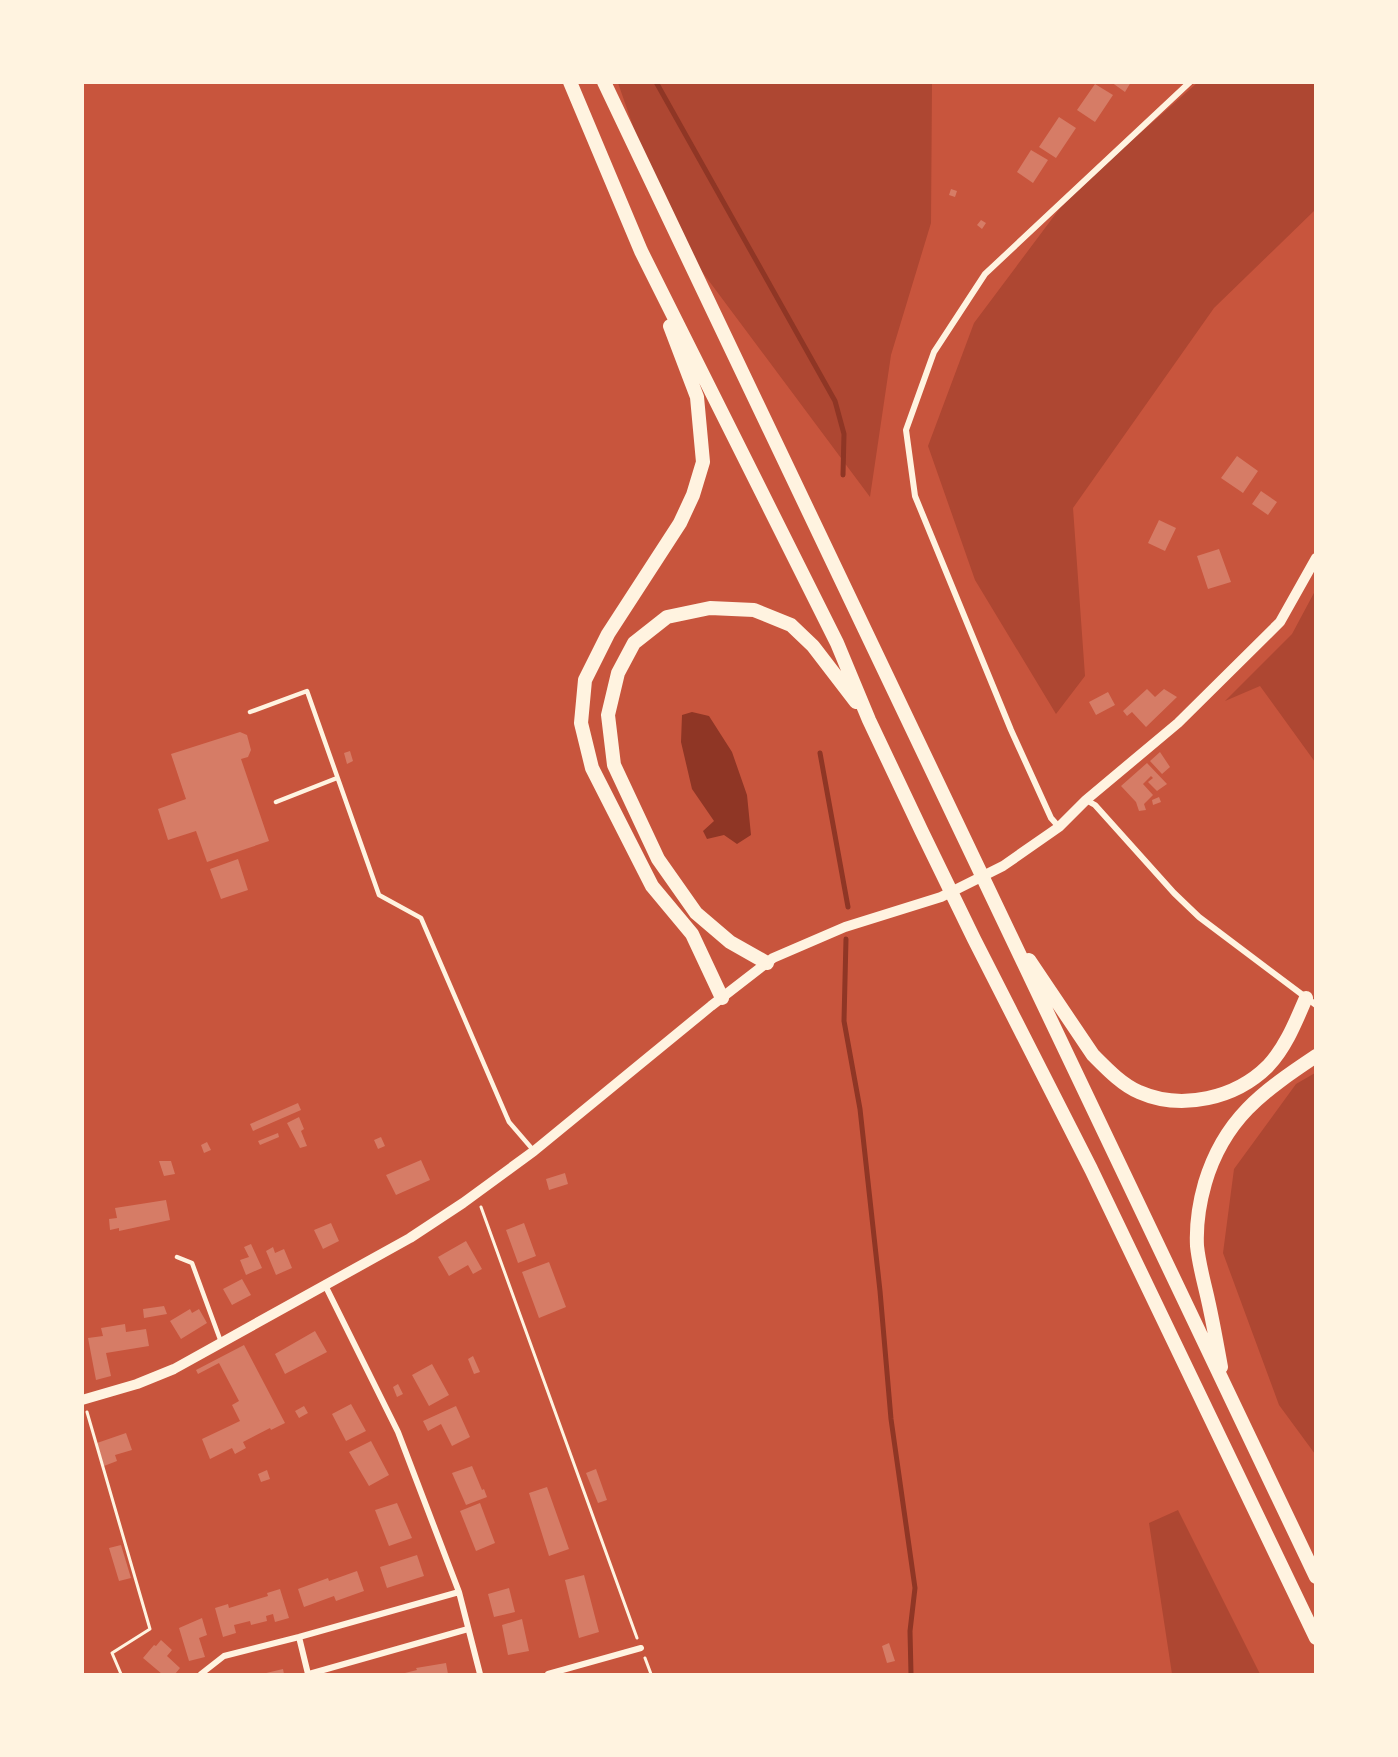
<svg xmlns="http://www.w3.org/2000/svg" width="1398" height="1757" viewBox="0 0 1398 1757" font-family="'Fira Sans Condensed',sans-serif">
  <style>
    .green { fill: #ae4732 }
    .water { fill: #8f3625 }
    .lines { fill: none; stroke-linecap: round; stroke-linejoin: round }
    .stream { stroke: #8f3625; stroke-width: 5 }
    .building { fill: #d67c66 }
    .path { stroke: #fff3e0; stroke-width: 3 }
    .service { stroke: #fff3e0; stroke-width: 4.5 }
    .minor { stroke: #fff3e0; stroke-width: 6 }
    .tertiary { stroke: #fff3e0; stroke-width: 10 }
    .trunk { stroke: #fff3e0; stroke-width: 14 }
  </style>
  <rect width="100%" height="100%" fill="#c8553d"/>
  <path class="green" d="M618 83H932L931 223 891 355 870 497 668 226Z
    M1197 83H1315V210L1214 308 1073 508 1085 676 1056 714 975 580 928 446 974 323 1069 196Z
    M1315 591 1316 762H1315L1260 686 1225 701 1292 634Z
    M1315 1073V1454L1279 1405 1223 1253 1234 1169 1296 1084Z
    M1178 1510 1260 1674H1172L1149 1523Z"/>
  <path class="water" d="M692 712 709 716 732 752 747 795 751 835 737 844 724 835 707 839 703 831 714 821 692 789 681 742 682 715Z"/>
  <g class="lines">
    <path class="stream" d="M656 82 835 401 844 434 843 475
      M820 753 848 907
      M846 939 844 1021 860 1109 880 1291 891 1419 915 1588 910 1631 911 1674"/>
  </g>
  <path class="building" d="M1111 82H1131L1125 92Z
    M1095 84 1113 95 1095 122 1077 110Z
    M1059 117 1076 128 1056 158 1039 147Z
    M1031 150 1048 160 1033 183 1017 172Z
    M951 189 957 191 955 197 949 195Z
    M981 220 986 223 982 229 977 225Z
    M1237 456 1258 471 1243 493 1221 478Z
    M1261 491 1277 502 1268 515 1252 504Z
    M1159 520 1176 528 1165 551 1148 543Z
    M1219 549 1231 582 1208 589 1197 556Z
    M1147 689 1155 697 1164 689 1177 697 1146 727 1132 712 1127 716 1123 711Z
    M1108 692 1115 705 1096 715 1089 702Z
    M240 732 247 735 251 750 248 757 241 759 269 841 207 862 196 831 168 840 158 809 186 799 171 754Z
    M350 751 353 761 347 764 344 753Z
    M1160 752 1170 767 1162 774 1150 761Z
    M1147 763 1167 784 1157 791 1148 782 1153 778 1151 776 1143 784 1153 795 1144 804 1146 810 1139 811 1136 802 1121 786Z
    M1159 797 1161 802 1153 805 1152 800Z
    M238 859 248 890 221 899 210 869Z
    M298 1103 301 1110 253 1131 250 1124Z
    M299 1117 304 1129 301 1131 307 1146 300 1148 287 1123Z
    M278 1133 279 1137 260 1145 258 1141Z
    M381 1137 385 1146 378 1149 374 1140Z
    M207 1142 211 1150 204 1153 201 1145Z
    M421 1160 430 1180 396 1195 386 1175Z
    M159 1161H171L175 1174 164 1176Z
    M565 1173 568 1184 549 1190 546 1179Z
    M166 1200 170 1220 119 1231V1228L110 1230 109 1219 117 1218 115 1208Z
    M331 1223 339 1241 323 1249 314 1230Z
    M524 1223 536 1256 518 1263 506 1230Z
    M466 1241 482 1269 473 1274 468 1265 449 1276 438 1257Z
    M251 1244 262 1268 246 1275 240 1260 249 1257 244 1247Z
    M273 1247 275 1253 284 1249 292 1268 276 1275 266 1251Z
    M549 1262 566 1307 539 1318 522 1272Z
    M242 1279 251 1295 232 1305 223 1289Z
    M164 1306 167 1314 144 1318 143 1309Z
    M190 1309 192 1313 199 1309 207 1323 181 1339 170 1321Z
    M125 1324 126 1332 146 1329 149 1346 106 1353 111 1376 96 1380 88 1338 103 1336 101 1328Z
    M315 1331 327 1352 285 1374 275 1354Z
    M244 1345 285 1423 271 1430 270 1428 243 1442 246 1448 235 1454 232 1448 210 1459 202 1439 240 1421 232 1405 239 1401 219 1363 198 1374 196 1370Z
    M473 1356 480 1372 474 1374 468 1359Z
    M432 1364 449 1395 429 1406 412 1375Z
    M398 1384 403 1394 397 1397 393 1387Z
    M351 1404 366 1431 346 1441 332 1414Z
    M304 1406 308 1413 299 1418 295 1411Z
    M456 1406 470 1437 452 1446 441 1424 428 1431 423 1421Z
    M126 1433 132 1450 115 1455 117 1461 104 1466 97 1443Z
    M371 1441 389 1475 369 1486 349 1452Z
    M472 1466 482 1490 484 1489 487 1497 466 1505 452 1473Z
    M596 1469 607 1500 598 1503 586 1473Z
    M267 1470 270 1479 261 1482 258 1474Z
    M547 1487 569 1549 549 1556 529 1493Z
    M397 1503 412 1538 389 1546 375 1510Z
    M480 1503 495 1543 476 1551 460 1511Z
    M121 1545 131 1578 119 1581 109 1548Z
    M417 1555 424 1576 387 1588 380 1567Z
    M357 1571 364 1591 336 1601 334 1596 304 1607 298 1589 328 1578 329 1581Z
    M584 1575 599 1632 579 1638 565 1580Z
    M509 1588 515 1612 494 1617 488 1594Z
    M280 1589 289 1618 275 1622 273 1614 266 1616 267 1621 251 1625 250 1621 234 1625 236 1633 223 1637 215 1608 228 1604 229 1608 268 1596 267 1593Z
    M202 1618 207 1635 199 1638 205 1657 189 1661 179 1628Z
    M522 1619 529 1651 508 1655 502 1625Z
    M161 1640 172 1650 167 1656 180 1668 175 1674H162L143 1658 154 1645 156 1646Z
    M889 1643 895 1661 887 1663 882 1646Z
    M446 1663 448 1674H401L417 1670 416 1668Z
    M283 1669 284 1674H262Z"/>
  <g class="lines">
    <path class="path" d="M481 1207 637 1638
      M87 1412 150 1629 112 1653 121 1674
      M645 1658 651 1674"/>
    <path class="service" d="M250 712 307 691 379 895 421 918 509 1122 534 1151
      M276 802 337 778
      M177 1257 192 1263 221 1342"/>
    <path class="minor" d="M1086 800 1095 805 1174 893 1199 917 1316 1005
      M1059 827 1051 818 1011 730 915 496 906 430 934 352 985 274 1190 82
      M325 1285 398 1432 459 1592 480 1674
      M299 1637 308 1674
      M201 1674 224 1656 299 1637 459 1592
      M309 1674 468 1629
      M548 1674 641 1648"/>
    <path class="tertiary" d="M82 1400 137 1384 174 1369 410 1238 463 1203 534 1151 711 1006 773 958 845 927 941 897 1003 866 1059 827 1086 800 1178 723 1280 622 1316 558"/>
    <path class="trunk" d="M570 82 641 251 837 643 869 720 922 832 974 939 1091 1169 1316 1638
      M604 82 1316 1577
      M670 326 697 397 703 462 693 495 680 523 608 634 585 680 581 723 592 768 652 886 692 934 722 998
      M1029 960 1093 1055C1106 1068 1122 1085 1139 1092 1182 1111 1236 1098 1268 1066 1286 1047 1296 1021 1306 998
      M767 963 730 942 696 913 658 859 614 765 608 715 618 673 634 643 667 617 710 608 754 610 791 625 813 646 856 702
      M1221 1367C1217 1345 1213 1322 1208 1300 1204 1282 1199 1265 1197 1246 1196 1225 1199 1204 1205 1183 1224 1119 1262 1092 1316 1056"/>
  </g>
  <rect width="1398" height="1757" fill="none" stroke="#fff3e0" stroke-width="168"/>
</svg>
